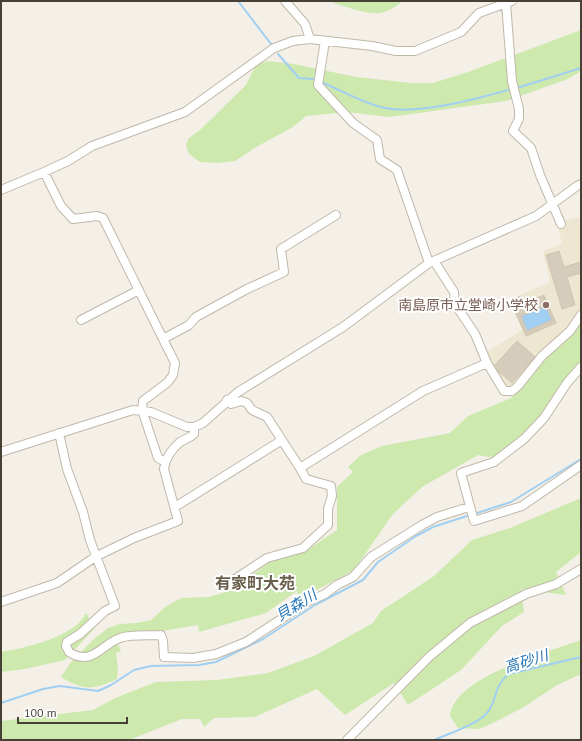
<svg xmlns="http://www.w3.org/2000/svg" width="582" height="741" viewBox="0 0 582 741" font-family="'PT Sans','Noto Sans JP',sans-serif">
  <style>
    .education { fill: #ede6d0 }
    .green { fill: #cde9ae }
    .water { fill: #a1cff2 }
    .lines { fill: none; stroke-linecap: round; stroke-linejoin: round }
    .stream { stroke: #a1cff2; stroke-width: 2 }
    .building { fill: #d6ccbc; stroke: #d1c4af; fill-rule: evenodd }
    .minor-casing { stroke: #c0b8a9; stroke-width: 10 }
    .minor { stroke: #fff; stroke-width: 8 }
    .education-dot { fill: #8d6e63; stroke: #fff; stroke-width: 1.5 }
    .labels { text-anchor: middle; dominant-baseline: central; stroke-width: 4; stroke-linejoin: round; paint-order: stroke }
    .education-label { font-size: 14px; fill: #785e54; stroke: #fff; text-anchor: end }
    .water-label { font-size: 15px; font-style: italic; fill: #2b78b6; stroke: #fff }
    .quarter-label { font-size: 16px; font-weight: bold; fill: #6a5f4c; stroke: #fff }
  </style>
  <rect width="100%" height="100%" fill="#f4f0e7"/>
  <path class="education" d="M581 217V310L567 330 512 388 504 387 485 353 522 330 509 300 550 282 543 251 562 244 557 222Z"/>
  <path class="green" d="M329 1H403C397 6 389 11 381 13 367 15 342 6 329 1Z
    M581 30V71L568 79 506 101 390 117 347 112 306 116 293 127 258 146 235 161 218 163 200 162 189 154 186 146 188 139 201 129 246 85 256 65 267 61 294 64 356 77 411 83H433L468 72Z
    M581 322V363C566 379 555 397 541 414 528 431 511 444 494 458L478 455 422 487 393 514 354 570 300 599 297 591 266 613 199 632 198 625 116 639 121 651 116 653 118 670 117 679C94 690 84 691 61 677L71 662 95 638 108 628 120 624 137 623 151 620 165 607 181 598 208 597 233 590 271 561 306 551 337 530V487L353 472 348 467 361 455 382 446 450 433 468 416 511 398 530 375Z
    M581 498V523L579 524 581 530V552L556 572 566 595 521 589 524 612 502 626 461 670 408 705 394 683 345 715 317 689 255 717 214 718 204 727 200 719H182L129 740H1V721L93 710 115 698 156 682 217 680 268 673 314 656 373 623 381 611 434 576 472 540 510 528Z
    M86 613 95 628 65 660 25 669 1 672V652C25 648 54 641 74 627 79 624 83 618 86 613Z
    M581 640V674L557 685 524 707 493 723 479 729 458 728 450 716C454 676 548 652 581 640Z"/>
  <path class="water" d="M546 306 552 320 527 331 521 316Z"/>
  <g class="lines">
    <path class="stream" d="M238 1 271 44
      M278 54 299 78 313 79
      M323 83C343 91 364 104 385 108 419 115 480 98 512 89
      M517 88 581 68
      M474 514 511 502 581 459
      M1 703 43 689 60 686 98 691 111 685 134 670 151 666 199 665 216 662 263 639 315 605 363 580 378 562 416 536 433 527 470 515
      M434 740C450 733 471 727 484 716 498 704 492 686 509 674L581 657"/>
  </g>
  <path class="building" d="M559 251 564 267 581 262V273L567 277 575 305 562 309 546 255Z
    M544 295 556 323 526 336 510 300 520 296 526 310 531 308 528 302ZM519 299 522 308 518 310 514 301ZM546 306 552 320 527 331 521 316Z
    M517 341 535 357 512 383 493 367Z"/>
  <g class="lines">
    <defs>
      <path id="minor" d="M285 1 305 24 310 39
        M506 3 512 81 519 109V119L513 131 531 148 540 175 561 224
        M325 41 318 85 353 123 377 140 380 159 397 170 429 263
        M44 172 61 206 73 219 97 216 103 218 163 339
        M1 190 44 172 68 161 92 146 185 112 274 48 293 41 310 39 372 46 396 51H415L461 32 479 13 512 1
        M434 261 454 292 455 304 475 334 487 363 504 391H512L518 386 542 356 570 331 581 315
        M81 320 139 290
        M581 367 567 383 544 418 524 439 494 462 461 473 474 521 522 506 581 465
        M227 400 231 404 241 401 247 403 252 410 267 417 300 468 423 391 487 363
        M59 433 67 469 83 512 90 540 115 606 105 611 80 634 67 642 66 646 69 652C92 667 102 644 120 638 132 634 148 636 161 635L163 641 164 657 193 658 216 654 246 642 309 601 325 594 337 585 353 577 371 557 422 525 437 517 469 507
        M1 452 133 410 151 412 187 427H194L203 423 238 392 343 327 429 263 536 216 577 186 581 184
        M165 462 158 458 142 410 143 401 168 382 173 375 175 363 163 339 189 325 196 317 247 289 284 272 281 249 336 215
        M175 507 282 440
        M235 579 267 558 303 548 328 525V509L332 496 331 486 306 479 300 468
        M1 602 57 583 95 557 134 538 178 521 164 469C165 458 172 449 180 442 185 439 190 438 194 434V427
        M347 740 429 657 470 623 526 594 556 584 581 569"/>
    </defs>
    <use href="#minor" class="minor-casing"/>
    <use href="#minor" class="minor"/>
  </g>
  <circle class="education-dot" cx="546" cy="305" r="4"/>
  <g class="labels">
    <g class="education-label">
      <text x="538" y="305">南島原市立堂崎小学校</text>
    </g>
    <g class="water-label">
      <text transform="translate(296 605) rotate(-32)">貝森川</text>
      <text transform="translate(526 661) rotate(-17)">高砂川</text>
    </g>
    <g class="quarter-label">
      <text x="255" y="583">有家町大苑</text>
    </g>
  </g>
  <rect width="582" height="741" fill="none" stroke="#474135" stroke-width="4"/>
  <path d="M18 717v6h109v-6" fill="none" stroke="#474135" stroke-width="2"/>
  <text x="24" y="717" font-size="12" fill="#474135" stroke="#ffffff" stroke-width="3" paint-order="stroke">100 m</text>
</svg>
